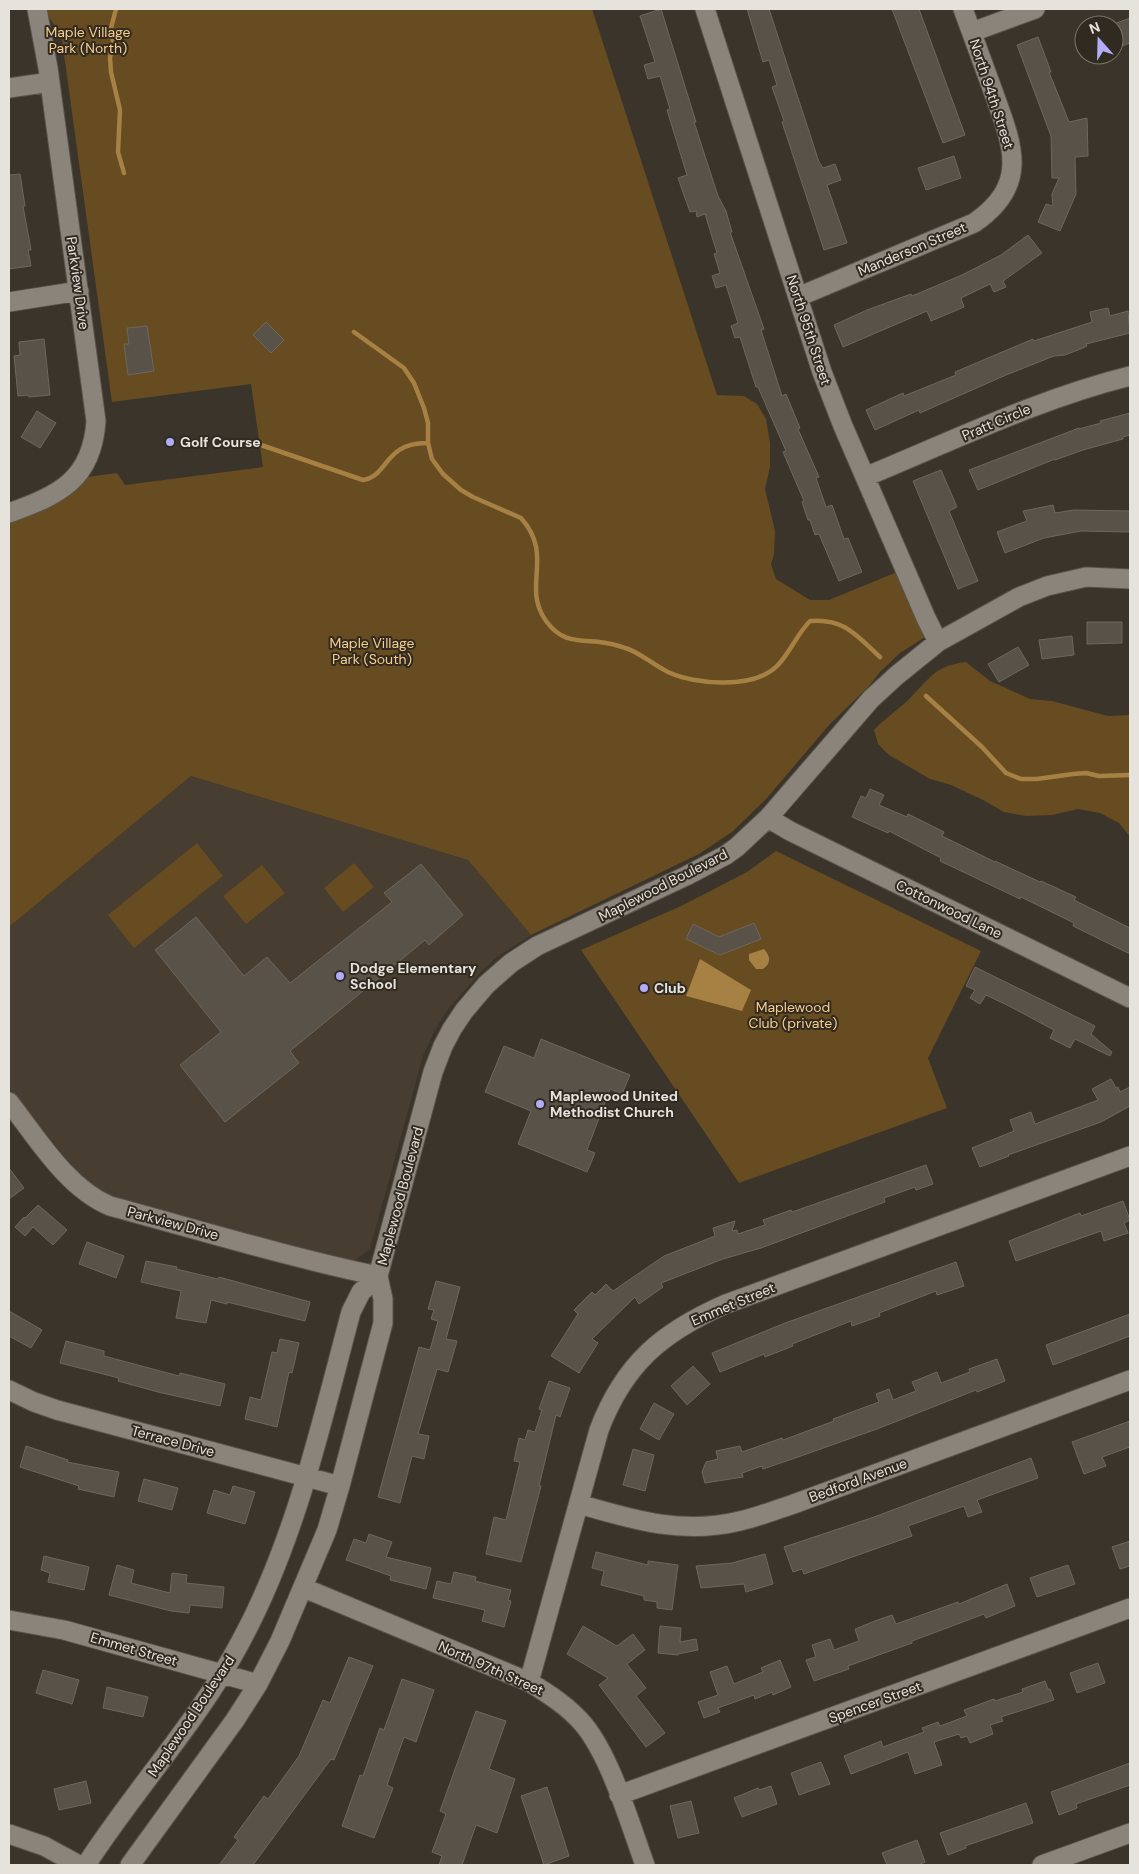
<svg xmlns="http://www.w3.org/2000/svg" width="1139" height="1874" viewBox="0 0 1139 1874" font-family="'DM Sans',sans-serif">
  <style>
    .built { fill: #473d30 }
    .green { fill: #664c20 }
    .water { fill: #a78144 }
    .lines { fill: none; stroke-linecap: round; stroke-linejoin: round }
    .stream { stroke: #a78144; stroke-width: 4.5 }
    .building { fill: #585248; stroke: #6e675d }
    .minor-casing { stroke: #58534b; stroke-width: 21 }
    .minor { stroke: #8b847a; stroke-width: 19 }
    .poi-dot { fill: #b3acf9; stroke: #302a21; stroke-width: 2 }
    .labels { text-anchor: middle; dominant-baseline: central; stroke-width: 4; stroke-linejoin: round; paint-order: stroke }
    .park-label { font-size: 14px; fill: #f8cd8a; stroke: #302a21 }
    .street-label { font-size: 14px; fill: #e6e2dc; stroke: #302a21 }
    .poi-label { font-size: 14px; font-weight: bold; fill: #e6e2dc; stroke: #302a21; text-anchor: start }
  </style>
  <rect width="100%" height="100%" fill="#3a342b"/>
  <path class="built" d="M191 776 468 860 531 935 497 957 481 972 448 1009 435 1030 423 1056 370 1249 354 1261 136 1206 99 1191 85 1181 72 1166 9 1089V927Z"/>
  <path class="green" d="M46 9H592L717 395 744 396 757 404 766 419 770 443V467L765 489 775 531 774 554 771 564 776 579 810 600H829L897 572 925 637 900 653 880 672 869 686 829 725 767 798 732 832 699 854 531 935 468 860 191 776 9 927V523L41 510 87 477 117 473 125 485 263 467 251 384 112 402 62 40C59 28 49 21 46 9Z
    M966 662 990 681 1030 699 1052 701 1108 716 1130 715V837L1119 823 1100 813 1078 809 1052 815 1026 816 1004 812 983 800 951 785 930 779 889 755 878 744 874 730C886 717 900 709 912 696 932 676 935 666 966 662Z
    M197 843 223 876 134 948 108 915Z
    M776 851 981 951 928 1058 947 1108 739 1183 581 950 681 906 747 872Z
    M354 863 374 887 343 912 324 888Z
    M262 865 285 893 246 924 223 896Z"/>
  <path class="water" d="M764 949C771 957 771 963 763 969H756L749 960V954Z
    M700 959 751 990 742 1011 686 996Z"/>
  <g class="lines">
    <path class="stream" d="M116 9 111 28 113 42 110 58 111 72 120 110 118 152 124 173
      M354 332 404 368 414 383 424 408 428 423V443L432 459 443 474 461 490 473 497 521 518C555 556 521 586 546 621 561 642 577 640 599 642 608 643 617 645 625 648 638 651 655 666 668 672 695 685 754 689 777 666 790 653 797 634 810 621 845 618 857 636 880 657
      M261 445 363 480C388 477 384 442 428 443
      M926 696 982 747 1006 773 1021 779H1037L1073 774 1086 773 1099 776 1130 775"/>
  </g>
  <path class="building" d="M661 9 696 122H694L718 196 726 211 732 232H730L764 329 761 330 782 396 786 394 800 428 798 429 819 477 816 478 826 507 832 505 844 539 848 538 862 572 839 581 819 534 815 535 810 520H808L802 502 804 501 783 452 786 451 758 387H756L740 337 735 338 731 326 738 323 726 285 716 288 712 276 720 273 714 254 717 253 705 214 697 217 696 211 690 212 678 178 687 175 667 110 670 109 660 76 648 79 644 65 655 62 640 16Z
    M747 9H769L819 162 823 168 835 164 841 180 827 185 847 243 824 250 782 122 784 121 772 87 777 85 769 60 763 62Z
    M892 9H919L965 135 943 143Z
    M1130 18V43L1114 49V24Z
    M1038 37 1051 72H1049L1069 122 1087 118 1088 156 1075 157 1076 194 1060 231 1038 222 1046 204 1053 206 1052 194 1059 178H1052L1051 136 1017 45Z
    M954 156 961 178 926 190 918 168Z
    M20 174 25 206H23L31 250H28L31 266 9 269V175Z
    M1028 235 1042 253 1003 281 1006 287 994 292 990 284 961 298 964 307 931 321 927 311 843 347 834 325 867 310 911 294 912 296 962 275 1001 255Z
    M1108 308 1110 316 1128 311 1130 333 1086 344 1087 346 1078 350 1065 355 1054 356 1006 375 920 413 919 410 875 430 866 410 903 393 904 396 956 375 955 372 1033 339 1034 341 1092 322 1090 312Z
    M266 322 284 340 271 353 253 335Z
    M147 326 154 371 128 375 124 344H129L127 328Z
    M44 339 50 395 29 397 28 395 18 396 14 356 20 355 19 342Z
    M37 411 56 423 40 448 21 437Z
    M1130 413V435L1123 437V439L1083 450 1055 460V459L978 490 969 470 1079 428V429L1101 423 1100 421Z
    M941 470 957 507 949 511 978 581 958 589 913 481Z
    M1053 505 1055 513 1074 510 1130 511V532L1081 531 1044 538 1005 553 997 532 1027 521 1023 511Z
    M1087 622H1122V643L1087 644Z
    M1072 636 1074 655 1042 659 1039 640Z
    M1018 647 1029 665 999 682 988 664Z
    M870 789 884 795 879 805 907 817 908 814 944 832 942 836 995 862V861L1040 882 1041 881 1076 897 1074 900 1130 928V954L1073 926 1074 923 1021 897 1020 899 940 861 941 858 889 831 888 833 852 817 861 796 866 798Z
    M421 864 463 915 429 945 425 940 290 1051 299 1063 225 1122 180 1065 221 1032 155 950 196 917 244 976 267 957 290 983 392 902 384 893Z
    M754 923 761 939 720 955 686 939 693 924 719 937Z
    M975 967 1095 1026 1091 1034 1112 1052 1110 1056 1075 1039 1070 1048 1050 1038 1054 1030 1011 1007 986 995 980 1004 970 998 975 990 966 986Z
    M541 1039 630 1075 622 1094 610 1089 587 1150 595 1153 587 1172 518 1144 531 1111 485 1092 504 1046 534 1058Z
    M1111 1079 1116 1088 1118 1087 1120 1092 1130 1087V1106L1101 1122 1008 1155 1009 1156 980 1167 972 1148 1014 1131 1010 1120 1031 1112 1035 1124 1098 1100 1092 1089Z
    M926 1165 933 1184 916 1190 915 1187 884 1198 885 1202 761 1248 723 1259 661 1283 663 1287 639 1304 635 1297 592 1339 598 1343 579 1373 551 1356 578 1314 574 1310 592 1292 595 1295 606 1284 613 1291 664 1256 715 1236 713 1228 735 1221 732 1231 737 1230 738 1234 765 1225 763 1220 791 1210 792 1212Z
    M9 1168 24 1188 9 1199Z
    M1123 1201 1130 1220 1124 1223 1128 1233 1104 1241 1101 1231 1016 1261 1009 1241 1080 1213 1081 1216Z
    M38 1205 67 1230 53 1245 33 1227 25 1236 15 1227 24 1217 25 1218Z
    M87 1242 124 1256 116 1278 79 1264Z
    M146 1261 177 1267 176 1269 218 1279 219 1277 310 1302 305 1321 227 1302V1304L211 1300 206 1323 176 1318 181 1291 141 1282Z
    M956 1262 964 1286 937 1295 936 1291 879 1313 880 1316 852 1326 851 1321 792 1344 793 1346 765 1357 764 1354 720 1372 712 1353 785 1323Z
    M436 1281 460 1287 446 1339 457 1341 448 1372 437 1369 418 1434 429 1436 424 1459 412 1456 400 1503 378 1497 419 1347 430 1350 438 1321 431 1319 434 1310 428 1309Z
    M9 1311 42 1330 31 1348 9 1336Z
    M1130 1314V1336L1053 1365 1046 1345Z
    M280 1339 299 1343 292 1373 289 1372 277 1427 245 1419 250 1397 261 1400 272 1352 277 1353Z
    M66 1341 104 1351V1356L179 1376 180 1373 225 1384 220 1406 158 1392 118 1381 119 1378 60 1363Z
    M997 1359 1005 1381 977 1392 976 1390 877 1429 798 1457 763 1469 762 1466 742 1473 743 1477 705 1483 702 1472 706 1462 718 1459 716 1451 740 1446 742 1452 782 1438 783 1440 834 1421 833 1419 879 1402 876 1394 889 1389 893 1400 916 1391 912 1382 937 1372 941 1383 970 1372 969 1369Z
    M693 1366 710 1384 687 1405 671 1386Z
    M549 1381 570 1388 560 1417 556 1415 539 1486H541L521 1562 486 1554 494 1517 506 1520 520 1462 514 1461 519 1438 525 1440 528 1430 535 1432 542 1410 539 1409Z
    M654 1403 674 1414 659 1440 640 1429Z
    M1130 1421V1447L1102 1457 1106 1466 1084 1474 1072 1442Z
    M26 1446 68 1460 67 1462 119 1472 114 1497 78 1489 79 1486 20 1467Z
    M633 1449 654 1455 645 1491 623 1485Z
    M1031 1458 1038 1478 977 1500 982 1512 968 1517 964 1506 908 1526 912 1536 804 1574 802 1569 793 1572 784 1547 874 1517Z
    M144 1479 178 1488 172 1510 138 1501Z
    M233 1486 255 1492 245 1524 207 1513 214 1490 230 1495Z
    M369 1534 392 1542 386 1557 431 1568 426 1589 390 1580 391 1576 346 1560 354 1539 366 1543Z
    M1130 1541V1566L1120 1569 1112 1547Z
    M596 1552 648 1565V1561L678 1565 672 1610 657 1608V1602L644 1600V1596L601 1585 604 1571 592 1568Z
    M765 1554 773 1584 746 1592 744 1584 701 1588 696 1566 732 1563Z
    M44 1556 89 1567 84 1590 48 1582 50 1573 41 1570Z
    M117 1565 134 1570 131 1583 170 1593 172 1573 187 1575 186 1583 224 1587 222 1608 190 1605 189 1613 171 1611 109 1595Z
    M1068 1565 1075 1584 1037 1597 1030 1578Z
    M454 1572 476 1577 475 1581 511 1590 508 1600 511 1601 504 1627 482 1621 485 1610 433 1598 437 1581 451 1584Z
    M1007 1584 1015 1606 986 1618 984 1614 912 1641V1643L848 1666 849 1669 814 1681 806 1660 816 1657 812 1645 830 1639 834 1650 859 1641 855 1629 875 1621 892 1615 896 1624 958 1602 959 1604Z
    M583 1626 617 1646 633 1634 645 1650 627 1664 646 1688 636 1696 665 1733 646 1747 599 1685 608 1678 567 1654Z
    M660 1626 681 1628 680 1642 696 1639 698 1650 678 1654V1655L658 1653Z
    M349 1657 373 1666 334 1760 331 1759 253 1865H219L238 1840 234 1837 264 1796 268 1799 299 1756 323 1700 330 1703Z
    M780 1660 791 1687 773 1695 772 1692 755 1699 754 1695 718 1708 720 1712 704 1718 698 1702 718 1695 710 1672 727 1666 734 1684 763 1672 761 1668Z
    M1098 1663 1105 1683 1077 1693 1070 1673Z
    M43 1670 79 1680 72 1704 36 1693Z
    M402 1679 434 1690 416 1742 404 1737 387 1785 393 1788 374 1838 342 1826 360 1775 363 1776 380 1728 384 1730Z
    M1045 1681 1048 1689H1050L1054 1700 1001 1717 1003 1721 990 1725 993 1734 970 1743 967 1736 961 1738 959 1734 934 1742 942 1765 915 1774 908 1752 851 1774 844 1756 881 1741 883 1747 924 1732 922 1728 938 1722 940 1726 967 1716 964 1710 994 1699 995 1701 1023 1692 1022 1689Z
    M107 1687 148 1697 143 1717 103 1708Z
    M476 1711 506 1721 489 1769 515 1779 497 1833 476 1825 462 1865H439L442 1856 432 1852 446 1814 440 1811Z
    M821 1762 830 1784 799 1795 791 1773Z
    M1130 1763V1785L1076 1804 1077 1808 1059 1815 1051 1792Z
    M86 1781 91 1803 59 1810 54 1789Z
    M771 1786 777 1804 742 1817 734 1798 758 1788 759 1790Z
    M547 1787 569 1856 544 1865 521 1796Z
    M691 1801 699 1833 678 1838 670 1806Z
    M1026 1803 1033 1823 965 1846 966 1848 948 1855 940 1833Z
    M917 1840 925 1862 918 1865H887L882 1853Z"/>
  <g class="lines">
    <defs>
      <path id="minor" d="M705 9 822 372 843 426 926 618 938 642
        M972 32 1035 9
        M9 88 50 82
        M798 297 974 223C1031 184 1012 144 993 91 983 64 973 36 963 9
        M9 302 79 291
        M865 477C952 441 1038 399 1130 376
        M9 513C59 495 92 480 96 421L48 68 37 9
        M768 818 790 831 1130 998
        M9 1102C37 1138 67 1188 110 1206 199 1230 288 1257 378 1276
        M9 1390 34 1402 57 1410 340 1486
        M579 1504C634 1520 682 1535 740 1521 758 1517 775 1510 791 1505L1130 1380
        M304 1588 529 1682C549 1694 569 1707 584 1725 611 1758 630 1824 645 1865
        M9 1620 64 1630 258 1684
        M529 1682 599 1430C624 1364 662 1332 726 1304L1130 1156
        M619 1795 1130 1608
        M9 1834 44 1846 79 1865
        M86 1865C135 1789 198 1722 241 1641 296 1539 321 1424 351 1312L361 1292 378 1276
        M130 1865 235 1720 258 1684 280 1641 327 1530 340 1486 383 1323V1299L378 1276 433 1072 443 1046 452 1029 464 1011 486 985 511 963 537 946 686 876 726 855 737 847 768 818 871 699 896 676 938 642 1019 597 1047 586 1086 577 1130 579
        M1042 1865 1130 1833"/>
    </defs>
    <use href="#minor" class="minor-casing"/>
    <use href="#minor" class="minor"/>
  </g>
  <g class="poi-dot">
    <circle cx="170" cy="442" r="5"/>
    <circle cx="340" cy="976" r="5"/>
    <circle cx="644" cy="988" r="5"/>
    <circle cx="540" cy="1104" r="5"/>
  </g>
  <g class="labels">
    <g class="park-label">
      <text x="88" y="32">Maple Village<tspan x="88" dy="16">Park (North)</tspan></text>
      <text x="372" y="643">Maple Village<tspan x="372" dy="16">Park (South)</tspan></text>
      <text x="793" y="1007">Maplewood<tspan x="793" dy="16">Club (private)</tspan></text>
    </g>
    <g class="street-label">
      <text transform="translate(992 94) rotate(72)">North 94th Street</text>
      <text transform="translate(912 249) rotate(-23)">Manderson Street</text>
      <text transform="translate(78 283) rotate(82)">Parkview Drive</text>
      <text transform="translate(809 330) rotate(72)">North 95th Street</text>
      <text transform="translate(996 422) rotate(-23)">Pratt Circle</text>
      <text transform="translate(663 885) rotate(-27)">Maplewood Boulevard</text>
      <text transform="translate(949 909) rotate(26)">Cottonwood Lane</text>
      <text transform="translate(400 1196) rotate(-75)">Maplewood Boulevard</text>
      <text transform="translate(173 1223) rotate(15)">Parkview Drive</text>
      <text transform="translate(733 1304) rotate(-23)">Emmet Street</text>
      <text transform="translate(173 1441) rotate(15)">Terrace Drive</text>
      <text transform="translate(858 1480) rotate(-20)">Bedford Avenue</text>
      <text transform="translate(134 1649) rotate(16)">Emmet Street</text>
      <text transform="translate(491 1668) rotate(24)">North 97th Street</text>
      <text transform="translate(875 1702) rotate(-20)">Spencer Street</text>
      <text transform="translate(191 1716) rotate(-56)">Maplewood Boulevard</text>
    </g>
    <g class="poi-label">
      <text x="180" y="442">Golf Course</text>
      <text x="350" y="968">Dodge Elementary<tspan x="350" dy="16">School</tspan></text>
      <text x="654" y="988">Club</text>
      <text x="550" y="1096">Maplewood United<tspan x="550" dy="16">Methodist Church</tspan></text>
    </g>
  </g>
  <rect width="1139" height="1874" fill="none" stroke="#e6e2dc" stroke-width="20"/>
  <g transform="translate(1099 40) rotate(340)"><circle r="24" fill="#302a21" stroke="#79746c"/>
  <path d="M0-4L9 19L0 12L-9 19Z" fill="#b3acf9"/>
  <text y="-8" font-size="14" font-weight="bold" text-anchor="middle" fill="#e6e2dc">N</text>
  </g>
</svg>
